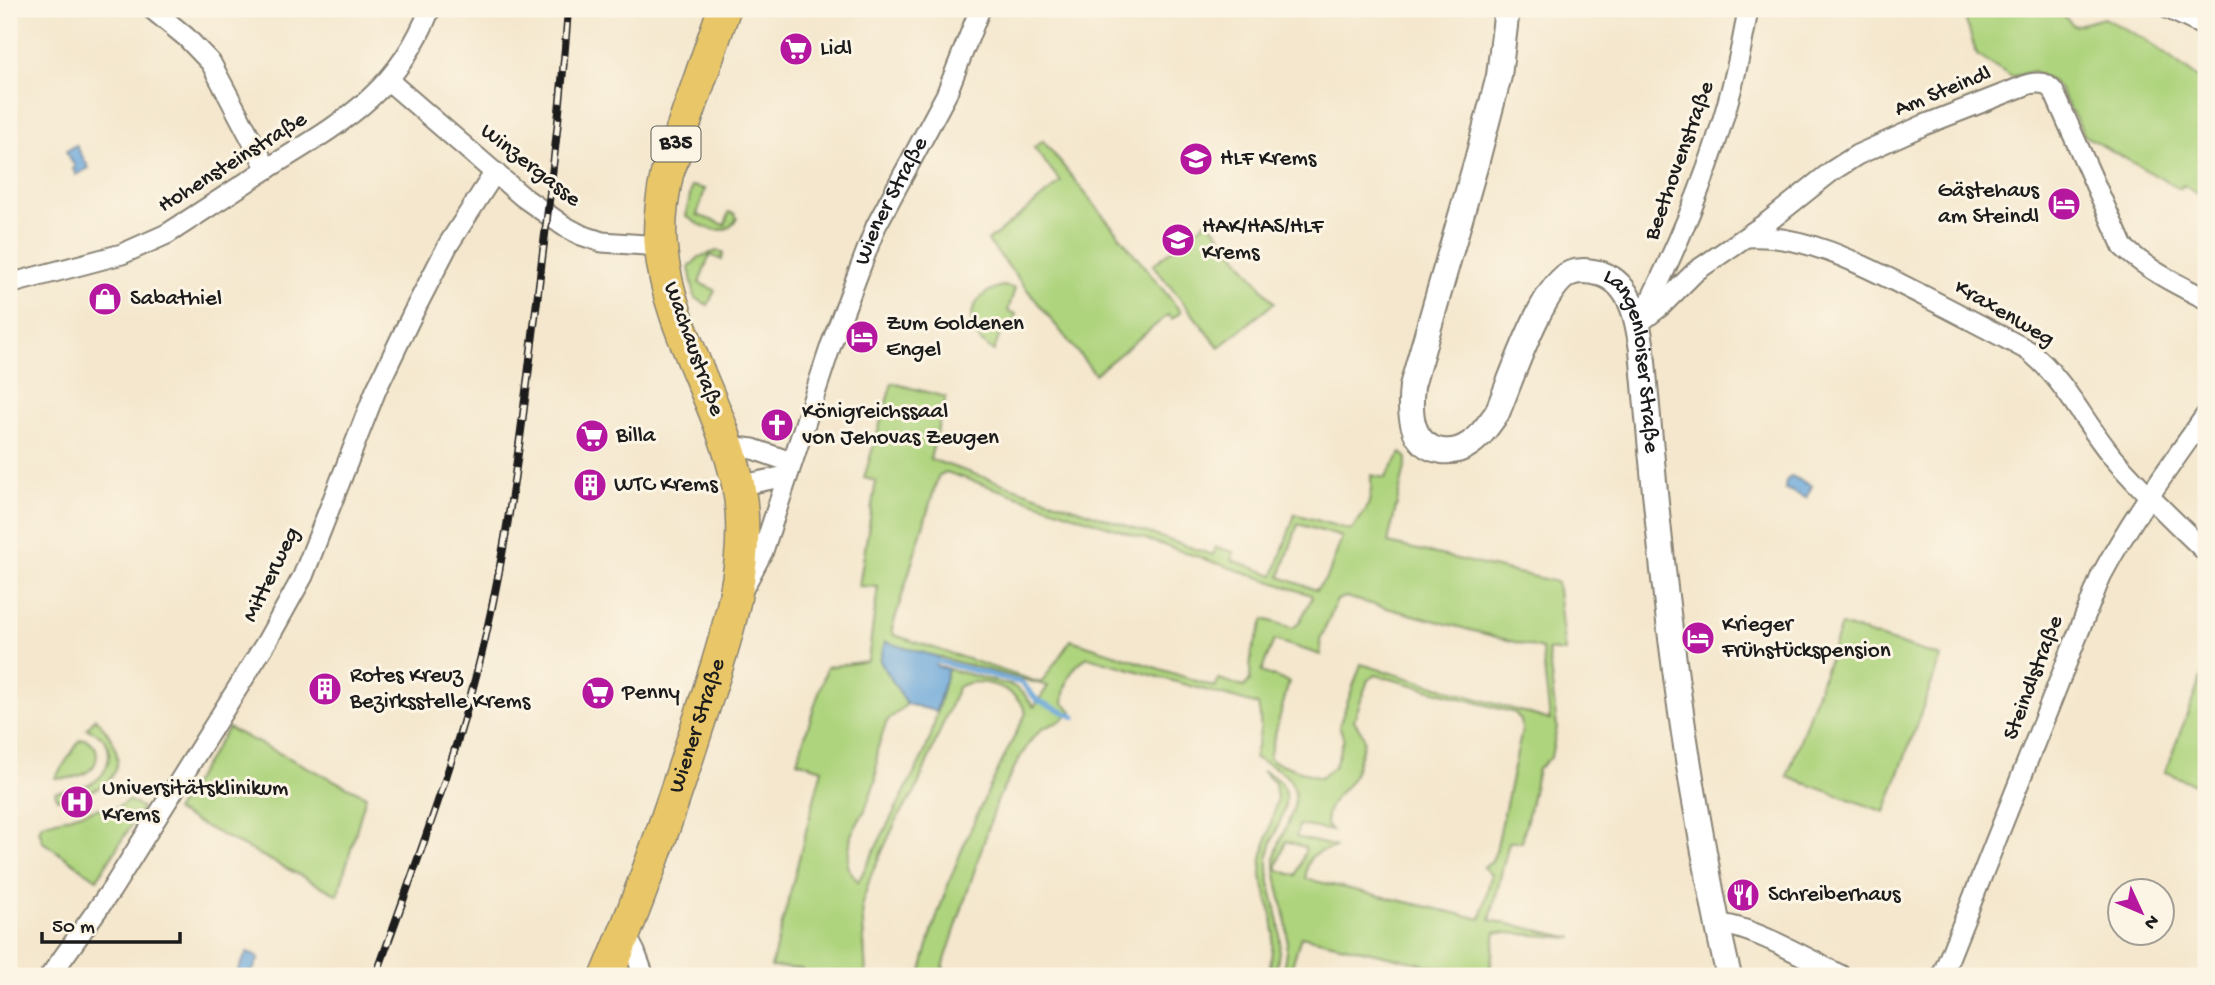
<svg xmlns="http://www.w3.org/2000/svg" width="2215" height="985" viewBox="0 0 2215 985" font-family="'Gochi Hand',sans-serif">
  <style>
    .green { fill: #afd47e; stroke: #66784d; stroke-width: 2; fill-rule: evenodd }
    .water { fill: #67a5d9; stroke: #42607a; stroke-width: 2 }
    .lines { fill: none; stroke-linecap: round; stroke-linejoin: round }
    .stream { stroke: #67a5d9; stroke-width: 5 }
    .minor-casing { stroke: #888274; stroke-width: 23 }
    .tertiary-casing { stroke: #888274; stroke-width: 28 }
    .primary-casing { stroke: #888274; stroke-width: 35 }
    .minor { stroke: #fff; stroke-width: 19 }
    .tertiary { stroke: #fff; stroke-width: 24 }
    .primary { stroke: #e9c769; stroke-width: 32 }
    .rail-casing { stroke: #1c1c1c; stroke-width: 8 }
    .rail { stroke: #fcf5e5; stroke-width: 5; stroke-dasharray: 16; stroke-linecap: butt }
    .labels { text-anchor: middle; dominant-baseline: central; stroke-width: 6; stroke-linejoin: round; paint-order: stroke }
    .shield { fill: #fcf5e5; stroke: #5f5d58; stroke-width: 2 }
    .shield-label { font-size: 21px; font-weight: bold; fill: #1c1c1c }
    .poi-label { font-size: 23px; fill: #1c1c1c; stroke: #fcf5e5; text-anchor: start }
    .street-label { font-size: 23px; fill: #1c1c1c; stroke: #fcf5e5 }
  </style>
  <rect width="100%" height="100%" fill="#fcf5e5"/>
  <filter id="ink" filterUnits="userSpaceOnUse"><feTurbulence type="fractalNoise" baseFrequency=".0143" numOctaves="2"/><feDisplacementMap in="SourceGraphic" scale="14" xChannelSelector="R" yChannelSelector="G"/><feConvolveMatrix kernelMatrix="1 2 1 2 8 2 1 2 1" color-interpolation-filters="sRGB"/></filter>
  <filter id="wash" filterUnits="userSpaceOnUse"><feTurbulence type="fractalNoise" baseFrequency=".00686" numOctaves="4" result="noise"/><feDisplacementMap in="SourceGraphic" scale="28" xChannelSelector="R" yChannelSelector="G"/><feGaussianBlur stdDeviation="1.57" result="paint"/><feColorMatrix in="noise" values="0 0 0 0 0 0 0 0 0 0 0 0 0 0 0 0 0 1.4 0 .05"/><feComposite in="paint" operator="in"/></filter>
  <g filter="url(#wash)">
    <rect width="100%" height="100%" fill="#f4e7cd"/>
    <path class="green" d="M1962 9H2056L2074 26 2104 18 2143 38 2206 84V199L2183 185 2180 189 2085 136 2060 90 2053 82 2033 71 2012 77 1977 55Z
      M1043 141 1181 312 1172 319 1168 315 1095 374 988 241 1061 182 1034 148Z
      M692 186 705 189 697 215 725 225 729 212 735 214 737 218C726 240 701 227 686 216Z
      M1208 220 1274 303 1219 347 1153 265Z
      M717 251 723 252 722 260 710 255 699 283 715 290 708 305 695 298 689 267 699 257Z
      M1002 286 1015 288 1008 311 1016 314 1011 330 1002 328 994 351C961 333 965 296 1002 286Z
      M892 383 946 397 930 459 1213 555 1216 547 1234 552 1232 560 1274 575 1295 514 1351 530C1369 509 1372 502 1371 475L1385 478 1401 453 1407 458 1388 543 1557 582 1565 652 1548 650 1557 727 1551 757 1538 769 1522 842H1509L1490 920 1574 938 1496 932 1489 975 1440 968 1301 936 1289 976H1282C1285 958 1289 941 1286 922 1283 901 1274 880 1275 859 1277 836 1302 809 1293 786 1286 770 1269 765 1254 758 1259 740 1263 724 1258 705L1088 657C1071 665 1064 685 1063 703L1072 711 1061 721 1043 728 1031 740 1018 761 998 799 948 951 943 967 945 976H920C942 883 984 797 1026 713 1019 689 979 674 958 687L915 792 899 815 871 875 862 904 866 976H802L803 969 771 967 822 769 797 761 827 667 868 661 878 587 859 586 876 481 864 478ZM946 472 1311 595 1312 598 1299 623 1293 628 1264 619 1251 654 1250 680 1244 687 1219 679 1215 687 1071 640 1041 683 894 635 892 629 938 477ZM1298 524 1342 537 1328 576 1316 590 1280 577ZM1345 597 1542 649 1550 720 1361 664 1339 726 1344 738 1335 766 1320 778 1272 761 1269 757 1289 682 1261 672 1274 640 1321 655 1320 640 1337 600ZM885 643 1048 686 1034 707 1024 694 1013 686 948 669 931 736 923 756 858 882 847 866 851 835 865 810 876 779 877 750 887 721 907 704 880 661ZM1376 675 1515 713 1521 720 1522 730 1496 851 1491 863 1483 867 1491 875 1481 919 1306 879C1305 854 1316 852 1337 847L1296 837 1299 825 1332 831 1326 825C1326 805 1337 796 1350 782 1354 778 1363 747 1364 740 1364 732 1357 727 1354 720L1368 680ZM1286 841 1306 848 1296 876 1276 869Z
      M1841 625 1941 657 1885 812 1787 777Z
      M2206 665V789L2165 772Z
      M95 718C117 740 132 772 94 790 83 795 69 797 57 799L55 792C68 789 83 788 94 782 108 773 115 750 102 737 98 733 92 731 87 729Z
      M228 728 366 796 338 895 175 811Z
      M85 739C102 746 100 766 84 774 75 778 64 779 55 778L80 740Z
      M1262 771C1272 775 1282 780 1285 792 1289 814 1269 837 1268 859 1267 882 1275 901 1279 923 1282 941 1278 958 1275 976H1269L1274 933 1272 916 1261 874 1262 858 1277 800 1275 783Z
      M128 800 142 808 97 879 43 842 39 830 42 824 100 808C113 812 118 808 128 800Z"/>
    <path class="water" d="M76 145 89 168 76 175 73 169 75 167 66 151Z
      M1791 476 1812 486 1806 498 1785 489 1786 481Z
      M885 642 938 657 936 666 948 669 936 711 907 704 880 661Z
      M247 952 259 958 250 976H235Z"/>
    <g class="lines">
      <path class="stream" d="M937 661 1022 683 1037 700 1075 717"/>
    </g>
  </g>
  <g filter="url(#ink)">
    <g class="lines">
      <defs>
        <g id="minor">
          <path d="M152 9 186 37 211 63 267 169"/>
          <path d="M2169 9 2206 27"/>
          <path d="M389 81 523 197 564 226 581 235 602 242 660 246"/>
          <path d="M1748 237C1810 234 1870 269 1924 296 1959 314 1994 332 2029 351 2065 380 2083 421 2112 456 2141 490 2174 521 2206 552"/>
          <path d="M9 284 122 254 167 234C201 212 236 189 270 167 343 122 397 93 430 9"/>
          <path d="M1642 317C1692 218 1731 119 1748 9"/>
          <path d="M1638 324 1661 306 1696 271 1769 221 1832 171 1857 155 1924 125 2029 84C2040 82 2046 82 2054 92L2123 247C2148 270 2176 284 2206 299"/>
          <path d="M728 446 753 449 791 462"/>
          <path d="M738 486 786 476"/>
          <path id="s1" d="M743 589 763 551 831 345 876 226 946 95 980 9"/>
          <path d="M1717 924C1748 924 1812 961 1842 976"/>
          <path d="M625 933 635 952 644 976"/>
          <path d="M50 976 112 889 267 641 303 576 376 390 413 313 448 245 495 172"/>
          <path d="M1942 976 2101 576C2131 519 2169 467 2206 415"/>
        </g>
        <g id="tertiary">
          <path id="s2" d="M1507 9 1499 76 1477 160 1412 386C1409 412 1410 446 1442 451 1451 452 1461 450 1468 445 1480 438 1489 424 1497 413 1510 383 1542 284 1571 273 1582 269 1592 271 1602 274 1633 285 1638 323 1642 350 1656 511 1671 672 1700 830 1709 879 1717 928 1729 976"/>
        </g>
        <g id="primary">
          <path id="s3" d="M607 976C640 898 668 818 694 737 719 658 755 568 738 484 721 402 669 332 661 248 658 223 662 198 667 174L724 9"/>
        </g>
      </defs>
      <use href="#minor" class="minor-casing"/>
      <use href="#tertiary" class="tertiary-casing"/>
      <use href="#primary" class="primary-casing"/>
      <use href="#minor" class="minor"/>
      <use href="#tertiary" class="tertiary"/>
      <use href="#primary" class="primary"/>
      <defs>
        <path id="rail" d="M376 976C415 866 459 753 485 639 510 530 523 419 536 309 548 209 561 109 568 9"/>
      </defs>
      <use href="#rail" class="rail-casing"/>
      <use href="#rail" class="rail"/>
    </g>
  </g>
  <defs>
    <symbol id="supermarket-disc" viewBox="-11 -11 22 22"><circle r="9.5" fill="#b5179e" stroke="#fcf5e5"/><path d="M-6-5.5h2.5l.6 2H6L4.5 2H-2.5L-4.4-4H-6ZM-1.5 3.2a1.3 1.3 0 1 0 .1 0ZM3 3.2a1.3 1.3 0 1 0 .1 0Z" fill="#fff"/></symbol>
    <symbol id="school-disc" viewBox="-11 -11 22 22"><circle r="9.5" fill="#b5179e" stroke="#fcf5e5"/><path d="M0-5L7-2L0 1L-7-2ZM-4 1L0 2.5L4 1V4Q0 6-4 4Z" fill="#fff"/></symbol>
    <symbol id="hotel-disc" viewBox="-11 -11 22 22"><circle r="9.5" fill="#b5179e" stroke="#fcf5e5"/><path d="M-6-4.5h1.5V1H6V5H4.5V3h-9V5H-6ZM-4 0a1.8 1.8 0 1 1 3.6 0ZM.5 0V-2.5h3Q6-2.5 6 0Z" fill="#fff"/></symbol>
    <symbol id="shop-disc" viewBox="-11 -11 22 22"><circle r="9.5" fill="#b5179e" stroke="#fcf5e5"/><path d="M-5-2.5h2.3a2.7 3.5 0 0 1 5.4 0H5L5.5 6h-11ZM-1.5-2.5h3a1.5 2.3 0 0 0-3 0Z" fill="#fff"/></symbol>
    <symbol id="church-disc" viewBox="-11 -11 22 22"><circle r="9.5" fill="#b5179e" stroke="#fcf5e5"/><path d="M-1.2-6h2.4v3.5h3.3v2.4h-3.3V6h-2.4V-.1h-3.3v-2.4h3.3Z" fill="#fff"/></symbol>
    <symbol id="building-disc" viewBox="-11 -11 22 22"><circle r="9.5" fill="#b5179e" stroke="#fcf5e5"/><path d="M-4-6H4V6H1V3H-1V6H-4ZM-2.5-4.3h1.7v1.8h-1.7ZM.8-4.3h1.7v1.8H.8ZM-2.5-1h1.7V.8h-1.7ZM.8-1h1.7V.8H.8Z" fill="#fff"/></symbol>
    <symbol id="hospital-disc" viewBox="-11 -11 22 22"><circle r="9.5" fill="#b5179e" stroke="#fcf5e5"/><path d="M-5-5h3v3.5h4V-5h3V5h-3V1.5h-4V5h-3Z" fill="#fff"/></symbol>
    <symbol id="restaurant-disc" viewBox="-11 -11 22 22"><circle r="9.5" fill="#b5179e" stroke="#fcf5e5"/><path d="M-5-6h1v4h1v-4h1v4h1v-4h1v5L-1.5 .5V6h-2V.5L-5-1ZM5-6V6H3V1.5H1.5Q1.5-4 5-6Z" fill="#fff"/></symbol>
  </defs>
  <g fill-rule="evenodd">
    <use href="#supermarket-disc" x="777" y="30" width="38" height="38"/>
    <use href="#school-disc" x="1177" y="140" width="38" height="38"/>
    <use href="#hotel-disc" x="2045" y="185" width="38" height="38"/>
    <use href="#school-disc" x="1159" y="221" width="38" height="38"/>
    <use href="#shop-disc" x="86" y="280" width="38" height="38"/>
    <use href="#hotel-disc" x="843" y="318" width="38" height="38"/>
    <use href="#church-disc" x="758" y="406" width="38" height="38"/>
    <use href="#supermarket-disc" x="573" y="417" width="38" height="38"/>
    <use href="#building-disc" x="571" y="466" width="38" height="38"/>
    <use href="#hotel-disc" x="1679" y="619" width="38" height="38"/>
    <use href="#building-disc" x="306" y="670" width="38" height="38"/>
    <use href="#supermarket-disc" x="579" y="674" width="38" height="38"/>
    <use href="#hospital-disc" x="58" y="783" width="38" height="38"/>
    <use href="#restaurant-disc" x="1724" y="876" width="38" height="38"/>
  </g>
  <g class="labels">
    <rect class="shield" x="651.5" y="126.5" width="49" height="35" rx="5"/>
    <g class="shield-label">
      <text x="676" y="144">B35</text>
    </g>
    <g class="poi-label">
      <text x="820" y="49">Lidl</text>
      <text x="1220" y="159">HLF Krems</text>
      <text x="2039" y="191" text-anchor="end">Gästehaus<tspan x="2039" dy="26">am Steindl</tspan></text>
      <text x="1202" y="227">HAK/HAS/HLF<tspan x="1202" dy="26">Krems</tspan></text>
      <text x="130" y="299">Sabathiel</text>
      <text x="886" y="324">Zum Goldenen<tspan x="886" dy="26">Engel</tspan></text>
      <text x="802" y="412">Königreichssaal<tspan x="802" dy="26">von Jehovas Zeugen</tspan></text>
      <text x="616" y="436">Billa</text>
      <text x="614" y="485">WTC Krems</text>
      <text x="1722" y="625">Krieger<tspan x="1722" dy="26">Frühstückspension</tspan></text>
      <text x="350" y="676">Rotes Kreuz<tspan x="350" dy="26">Bezirksstelle Krems</tspan></text>
      <text x="622" y="693">Penny</text>
      <text x="102" y="789">Universitätsklinikum<tspan x="102" dy="26">Krems</tspan></text>
      <text x="1768" y="895">Schreiberhaus</text>
    </g>
    <g class="street-label">
      <text transform="translate(1943 92) rotate(-22)">Am Steindl</text>
      <text transform="translate(1680 161) rotate(-70)">Beethovenstraße</text>
      <text transform="translate(233 163) rotate(-32)">Hohensteinstraße</text>
      <text transform="translate(530 166) rotate(38)">Winzergasse</text>
      <text stroke="none"><textPath href="#s1" startOffset="416">Wiener Straße</textPath></text>
      <text transform="translate(2004 314) rotate(30)">Kraxenweg</text>
      <text transform="translate(693 349) rotate(70)">Wachaustraße</text>
      <text stroke="none"><textPath href="#s2" startOffset="831">Langenloiser Straße</textPath></text>
      <text transform="translate(272 575) rotate(-64)">Mitterweg</text>
      <text transform="translate(2034 678) rotate(-69)">Steindlstraße</text>
      <text stroke="none"><textPath href="#s3" startOffset="266">Wiener Straße</textPath></text>
    </g>
  </g>
  <rect width="2215" height="985" fill="none" stroke="#fcf5e5" stroke-width="35"/>
  <g transform="translate(2141 912) rotate(134)"><circle r="33" fill="#fcf5e5" stroke="#a29e95" stroke-width="2"/>
  <path d="M0-5L12 26L0 18L-12 26Z" fill="#b5179e"/>
  <text y="-10" font-size="19" font-weight="bold" text-anchor="middle" fill="#1c1c1c">N</text>
  </g>
  <path d="M42 932v10h138v-10" fill="none" stroke="#1c1c1c" stroke-width="3.5"/>
  <text x="52" y="932" font-size="21" fill="#1c1c1c" stroke="#fcf5e5" stroke-width="5" paint-order="stroke">50 m</text>
</svg>
